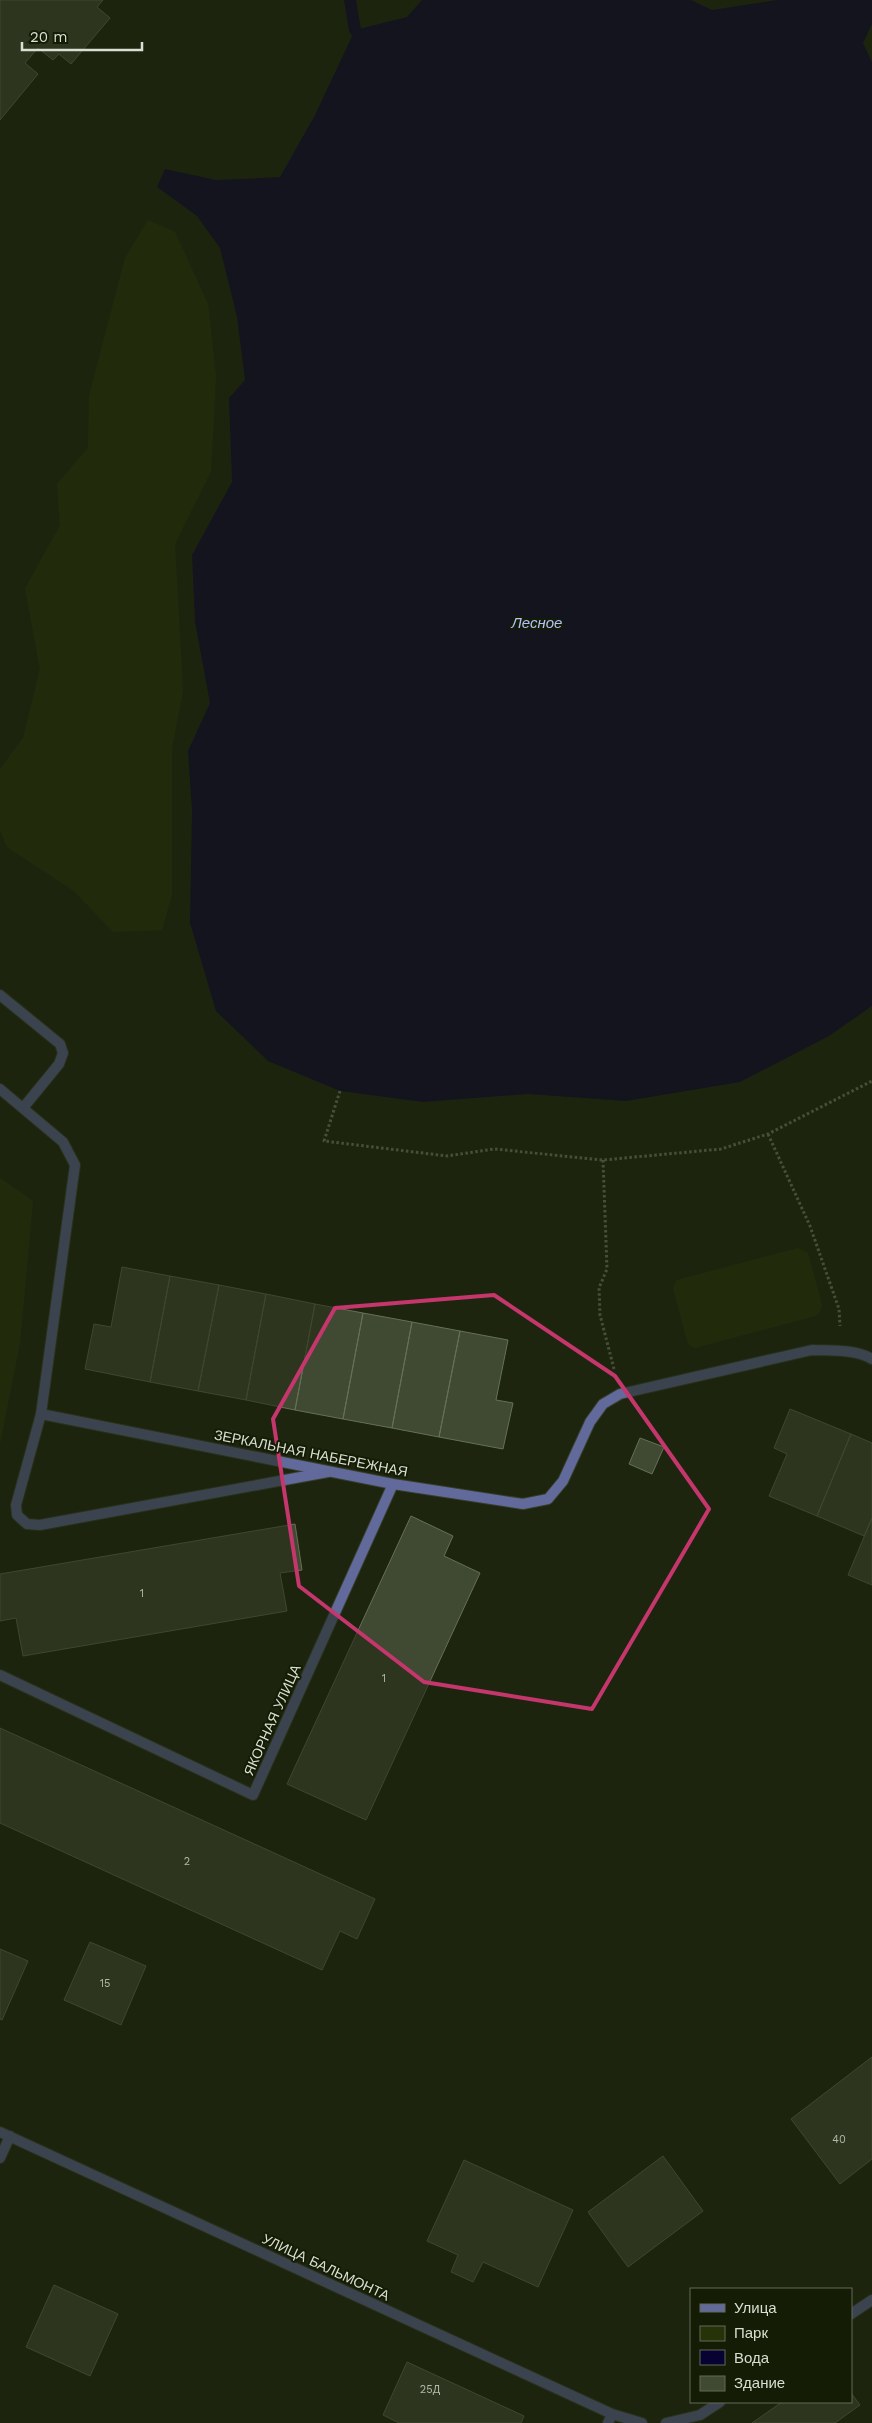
<svg xmlns="http://www.w3.org/2000/svg" width="872" height="2423" viewBox="0 0 872 2423" font-family="'Work Sans',sans-serif">
  <style>
    .green { fill: #263309 }
    .water { fill: #070231 }
    .lines { fill: none; stroke-linecap: round; stroke-linejoin: round }
    .stream { stroke: #070231; stroke-width: 12 }
    .building { fill: #404931; stroke: #677057 }
    .lane-casing { stroke: #373f2a; stroke-width: 12 }
    .street-casing { stroke: #373f2a; stroke-width: 12 }
    .path { stroke: #7a816e; stroke-width: 3; stroke-dasharray: 2.5 2.5; stroke-linecap: butt }
    .lane { stroke: #616a9b; stroke-width: 10 }
    .street { stroke: #616a9b; stroke-width: 10 }
    .marked { fill: none; stroke: #c5366d; stroke-width: 4; stroke-linejoin: round }
    .labels { text-anchor: middle; dominant-baseline: central; stroke-width: 4; stroke-linejoin: round; paint-order: stroke }
    .number-label { font-size: 11px; fill: #b3baa9 }
    .street-label { font-size: 14px; fill: #d9dfd1; stroke: #141c06 }
    .water-label { font-size: 15px; font-style: italic; fill: #b4c0fb; stroke: #141c06 }
  </style>
  <rect width="100%" height="100%" fill="#1d250f"/>
  <path class="green" d="M148 220 175 232 208 304 216 377 211 471 175 544 183 691 172 748V894L162 930 113 932 74 891 7 847 0 830V769L23 738 40 669 25 589 60 525 57 484 88 448 89 396 125 258Z
    M0 1178 33 1201 20 1343 0 1444Z
    M798 1248 808 1253 822 1305 820 1312 815 1316 695 1348 688 1344 673 1288 677 1280Z"/>
  <path class="water" d="M422 0H691L712 10 777 0H872V24L863 43 872 62V1006L829 1036 740 1082 626 1101 528 1094 423 1102 340 1091 268 1061 216 1011 190 923 192 811 188 751 210 703 195 622 192 555 232 482 229 398 245 380 237 317 220 248 197 216 157 187 165 169 216 180 280 177 315 115 355 30 407 17Z"/>
  <g class="lines">
    <path class="stream" d="M350 0 355 30"/>
  </g>
  <path class="building" d="M0 0H103L97 7 110 18 71 64 59 54 53 60 38 48 25 63 38 74 0 120Z
    M122 1267 170 1276 150 1382 85 1369 94 1324 111 1327Z
    M170 1276 219 1285 198 1391 150 1382Z
    M219 1285 266 1294 246 1400 198 1391Z
    M266 1294 315 1304 295 1410 246 1400Z
    M315 1304 363 1313 343 1419 295 1410Z
    M363 1313 412 1322 392 1428 343 1419Z
    M412 1322 460 1331 439 1437 392 1428Z
    M460 1331 508 1340 496 1400 513 1403 503 1449 439 1437Z
    M790 1409 851 1434 817 1516 769 1496 787 1454 774 1448Z
    M851 1434 872 1443V1518L864 1536 817 1516Z
    M640 1438 664 1447 652 1474 629 1464Z
    M411 1516 453 1536 444 1556 480 1573 366 1820 287 1784Z
    M872 1518V1585L848 1575Z
    M295 1524 302 1570 280 1573 287 1611 23 1656 16 1618 0 1621V1574Z
    M0 1728 375 1899 357 1939 340 1931 322 1970 0 1823Z
    M90 1942 146 1966 121 2025 64 2000Z
    M0 1949 28 1961 2 2020 0 2019Z
    M872 2057V2159L840 2184 791 2119Z
    M663 2156 703 2211 628 2267 588 2212Z
    M464 2160 573 2210 538 2287 483 2262 473 2282 451 2272 458 2255 427 2241Z
    M54 2285 118 2314 90 2376 26 2347Z
    M407 2362 524 2416 521 2423H399L383 2415Z
    M851 2393 860 2405 835 2423H752L782 2402H851Z"/>
  <g class="lines">
    <defs>
      <path id="lane" d="M0 995 60 1044 63 1053 59 1064 23 1108
        M41 1414 16 1505 17 1515 27 1524 40 1525 328 1472"/>
      <path id="street" d="M0 1089 63 1142 75 1165 41 1414 393 1484 523 1504 548 1499 563 1481 590 1422 603 1404 620 1394 812 1350C832 1351 855 1349 872 1359
        M0 1675 253 1795 393 1484
        M0 2132 612 2414 642 2423
        M0 2158 10 2136
        M851 2314 872 2300
        M608 2423 612 2414
        M666 2423 700 2415 720 2402"/>
    </defs>
    <use href="#lane" class="lane-casing"/>
    <use href="#street" class="street-casing"/>
    <path class="path" d="M340 1091 324 1141 447 1156 494 1149 603 1160 721 1149 768 1134 872 1081
      M768 1134 810 1226 839 1309 840 1326
      M603 1160 607 1269 599 1288 600 1315 614 1369"/>
    <use href="#lane" class="lane"/>
    <use href="#street" class="street"/>
  </g>
  <path d="M0 0H872V2423H0ZM494 1295 615 1376 709 1509 592 1709 424 1682 299 1586 273 1419 335 1308Z" fill="#1d250f" fill-opacity=".55" fill-rule="evenodd"/>
  <path class="marked" d="M494 1295 615 1376 709 1509 592 1709 424 1682 299 1586 273 1419 335 1308Z"/>
  <g class="labels">
    <g class="number-label">
      <text x="142" y="1593">1</text>
      <text x="384" y="1678">1</text>
      <text x="187" y="1861">2</text>
      <text x="105" y="1983">15</text>
      <text x="839" y="2139">40</text>
      <text x="430" y="2389">25Д</text>
    </g>
    <g class="street-label">
      <text transform="translate(311 1453) rotate(11)">ЗЕРКАЛЬНАЯ НАБЕРЕЖНАЯ</text>
      <text transform="translate(272 1720) rotate(-66)">ЯКОРНАЯ УЛИЦА</text>
      <text transform="translate(326 2267) rotate(25)">УЛИЦА БАЛЬМОНТА</text>
    </g>
    <g class="water-label">
      <text x="537" y="623">Лесное</text>
    </g>
  </g>
  <rect x="690" y="2288" width="162" height="115" fill="#141c06" stroke="#636a57"/>
  <rect x="700" y="2304" width="25" height="8" fill="#616a9b" stroke="#636a57"/>
  <text x="734" y="2313" font-size="15" fill="#d9dfd1">Улица</text>
  <rect x="700" y="2326" width="25" height="15" fill="#263309" stroke="#636a57"/>
  <text x="734" y="2338" font-size="15" fill="#d9dfd1">Парк</text>
  <rect x="700" y="2350" width="25" height="15" fill="#070231" stroke="#636a57"/>
  <text x="734" y="2363" font-size="15" fill="#d9dfd1">Вода</text>
  <rect x="700" y="2376" width="25" height="15" fill="#404931" stroke="#636a57"/>
  <text x="734" y="2388" font-size="15" fill="#d9dfd1">Здание</text>
  <path d="M22 42v8h120v-8" fill="none" stroke="#d9dfd1" stroke-width="2.5"/>
  <text x="30" y="42" font-size="15" fill="#d9dfd1" stroke="#141c06" stroke-width="4" paint-order="stroke">20 m</text>
</svg>
